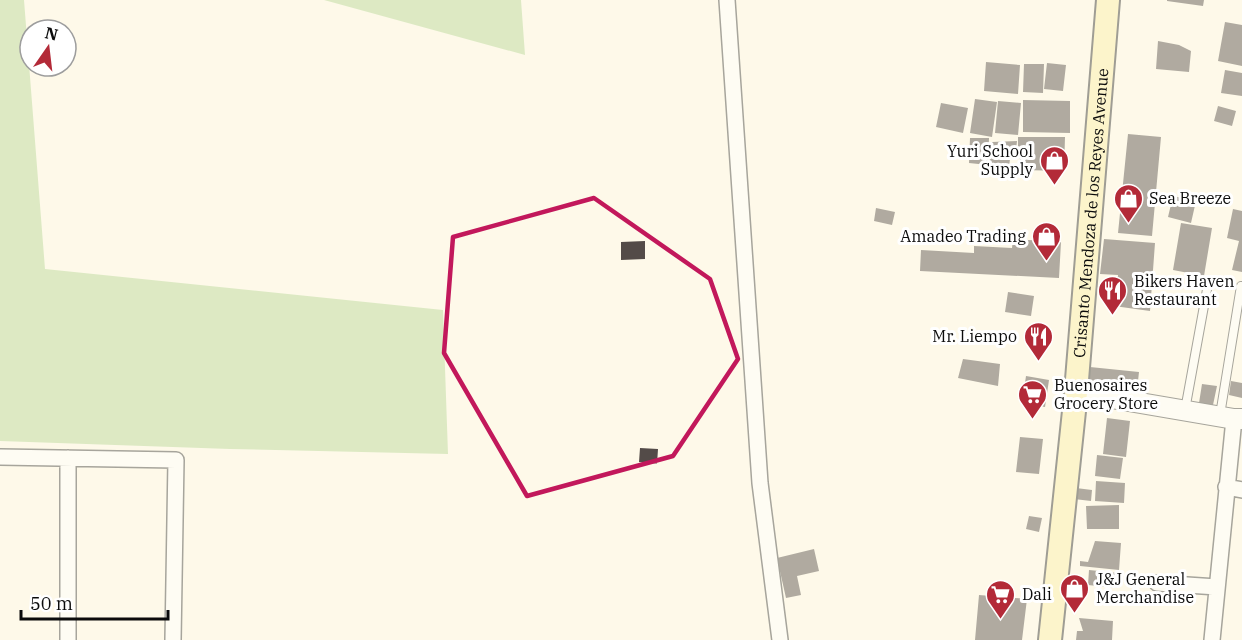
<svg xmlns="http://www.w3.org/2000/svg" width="1242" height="640" viewBox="0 0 1242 640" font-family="'IBM Plex Serif',serif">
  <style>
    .forest { fill: #b6d696 }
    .building { fill: #534b48 }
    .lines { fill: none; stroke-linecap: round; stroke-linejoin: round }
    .service-casing { stroke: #3e3e3e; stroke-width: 10 }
    .minor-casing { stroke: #3e3e3e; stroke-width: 18 }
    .tertiary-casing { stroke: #3e3e3e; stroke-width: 22 }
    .secondary-casing { stroke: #2d2d2d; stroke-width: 26 }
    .service { stroke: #fff; stroke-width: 8 }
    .minor { stroke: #fff; stroke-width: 15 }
    .tertiary { stroke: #fff; stroke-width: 20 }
    .secondary { stroke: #fbeda7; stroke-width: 22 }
    .marked { fill: none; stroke: #c2185b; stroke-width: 4.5; stroke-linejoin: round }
    .labels { text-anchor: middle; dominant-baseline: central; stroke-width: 6; stroke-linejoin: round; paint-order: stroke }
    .poi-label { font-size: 16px; fill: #0b0b0b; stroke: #fff; text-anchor: start }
    .street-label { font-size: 16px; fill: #0b0b0b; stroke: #fff }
  </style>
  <rect width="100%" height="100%" fill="#fef9e9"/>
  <path class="forest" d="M0 0H24L45 269 443 310 448 454 230 449 0 441Z
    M324 0H521L525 55Z"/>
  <path class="building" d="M1167 0H1204L1203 6 1167 1Z
    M1225 22 1242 25V66L1218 61Z
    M1158 41 1179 45 1191 51 1189 72 1156 69Z
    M986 62 1020 65 1018 94 984 91Z
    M1047 63 1066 65 1063 91 1044 89Z
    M1024 64H1044L1043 93 1023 92Z
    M1225 70 1242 73V96L1221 93Z
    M975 99 997 102 992 137 970 133Z
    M1023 100 1070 101V133L1023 132Z
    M998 101 1021 103 1018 135 995 133Z
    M941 103 968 108 963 133 936 127Z
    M1218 106 1236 111 1232 126 1214 121Z
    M1128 134 1161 137 1152 236 1118 233Z
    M1018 137H1065L1064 171 1023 170 1018 153Z
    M970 138H989L988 165 969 163Z
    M1017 141 1015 159H1010L1009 167 989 165 992 142Z
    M1173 196 1196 201 1191 223 1168 217Z
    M876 208 895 212 892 225 874 221Z
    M1233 209 1242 211V272L1232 270 1239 241 1227 238Z
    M1181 223 1212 228 1204 276 1173 270Z
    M1013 239 1061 242 1059 278 920 271 921 250 974 253V246L1012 248Z
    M1104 239 1155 243 1150 311 1114 306 1118 275 1100 274Z
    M645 241V259L621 260V242Z
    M1008 292 1034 296 1031 316 1005 312Z
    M963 359 1000 364 998 386 958 378Z
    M1090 367 1139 372 1137 390 1089 385Z
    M1026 376 1049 380 1045 407 1022 403Z
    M1231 381 1242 383V398L1229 395Z
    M1202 384 1217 386 1213 405 1199 403Z
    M1107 418 1130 421 1126 457 1103 454Z
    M1020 437 1043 439 1039 474 1016 472Z
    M640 448 658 449 657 464 639 462Z
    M1097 455 1123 458 1120 479 1095 476Z
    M1096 481 1125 483 1124 503 1095 501Z
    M1076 488 1092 490 1091 501 1074 499Z
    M1119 505V529H1087L1086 506Z
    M1029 516 1042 518 1039 532 1026 529Z
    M1095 541 1121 543 1119 570 1080 566V561L1088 562Z
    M814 549 819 571 797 576 801 595 786 598 777 558Z
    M1089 570 1119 573 1117 588 1088 585Z
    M979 595 1027 599 1022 640H975Z
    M1079 618 1113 621 1112 640H1076L1077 631H1083Z"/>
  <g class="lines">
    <defs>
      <path id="service" d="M1185 410 1208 284
        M1220 415 1241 286"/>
      <path id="minor" d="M727 0 760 483 780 640
        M0 457 176 460 173 640
        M1226 487 1242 490
        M1157 583 1217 587
        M68 640V458
        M1212 640 1234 419"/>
      <path id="tertiary" d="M1076 392 1234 419H1242"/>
      <g id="secondary">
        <path id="s1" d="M1050 640 1076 392 1108 0"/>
      </g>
    </defs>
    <use href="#service" class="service-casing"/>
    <use href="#minor" class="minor-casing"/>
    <use href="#tertiary" class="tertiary-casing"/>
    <use href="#secondary" class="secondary-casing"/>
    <use href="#service" class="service"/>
    <use href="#minor" class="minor"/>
    <use href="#tertiary" class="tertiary"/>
    <use href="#secondary" class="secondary"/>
  </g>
  <path d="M0 0H1242V640H0ZM594 198 710 279 738 359 673 456 527 496 444 353 453 237Z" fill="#fef9e9" fill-opacity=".55" fill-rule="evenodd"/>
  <path class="marked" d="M594 198 710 279 738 359 673 456 527 496 444 353 453 237Z"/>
  <defs>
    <symbol id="shop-pin" viewBox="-11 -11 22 30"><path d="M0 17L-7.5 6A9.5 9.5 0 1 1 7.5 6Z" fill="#b32a38" stroke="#fff"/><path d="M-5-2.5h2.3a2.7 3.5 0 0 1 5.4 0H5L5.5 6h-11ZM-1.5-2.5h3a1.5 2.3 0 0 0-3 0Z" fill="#fff"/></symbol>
    <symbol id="restaurant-pin" viewBox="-11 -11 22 30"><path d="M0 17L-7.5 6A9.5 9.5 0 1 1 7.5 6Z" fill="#b32a38" stroke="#fff"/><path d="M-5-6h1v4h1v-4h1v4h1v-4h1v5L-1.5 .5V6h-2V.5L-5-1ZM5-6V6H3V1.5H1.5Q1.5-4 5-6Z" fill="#fff"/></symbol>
    <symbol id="supermarket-pin" viewBox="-11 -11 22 30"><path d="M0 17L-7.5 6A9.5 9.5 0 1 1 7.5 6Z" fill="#b32a38" stroke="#fff"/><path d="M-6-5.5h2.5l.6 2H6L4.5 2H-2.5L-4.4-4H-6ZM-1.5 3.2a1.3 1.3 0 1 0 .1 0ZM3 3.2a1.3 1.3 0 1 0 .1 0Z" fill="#fff"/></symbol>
  </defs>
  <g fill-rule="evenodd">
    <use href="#shop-pin" x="1038" y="144" width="33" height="45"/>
    <use href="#shop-pin" x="1112" y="182" width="33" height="45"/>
    <use href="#shop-pin" x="1030" y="220" width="33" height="45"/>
    <use href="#restaurant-pin" x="1096" y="274" width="33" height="45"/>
    <use href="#restaurant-pin" x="1022" y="320" width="33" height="45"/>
    <use href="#supermarket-pin" x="1016" y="378" width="33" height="45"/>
    <use href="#shop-pin" x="1058" y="572" width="33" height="45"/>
    <use href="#supermarket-pin" x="984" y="578" width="33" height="45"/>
  </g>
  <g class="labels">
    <g class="poi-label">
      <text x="1033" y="151" text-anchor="end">Yuri School<tspan x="1033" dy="18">Supply</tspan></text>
      <text x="1149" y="198">Sea Breeze</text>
      <text x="1026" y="236" text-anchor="end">Amadeo Trading</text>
      <text x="1134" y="281">Bikers Haven<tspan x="1134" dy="18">Restaurant</tspan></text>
      <text x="1017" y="336" text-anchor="end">Mr. Liempo</text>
      <text x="1054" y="385">Buenosaires<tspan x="1054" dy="18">Grocery Store</tspan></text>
      <text x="1096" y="579">J&amp;J General<tspan x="1096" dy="18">Merchandise</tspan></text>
      <text x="1022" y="594">Dali</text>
    </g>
    <g class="street-label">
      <text stroke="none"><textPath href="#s1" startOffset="429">Crisanto Mendoza de los Reyes Avenue</textPath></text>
    </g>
  </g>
  <g transform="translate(48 48) rotate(14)"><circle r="28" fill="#ffffff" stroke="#9d9d9d" stroke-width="1.5"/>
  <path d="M0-4.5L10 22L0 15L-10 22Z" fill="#b32a38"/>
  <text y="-9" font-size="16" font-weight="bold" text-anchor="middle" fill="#0b0b0b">N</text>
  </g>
  <path d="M21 610v9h147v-9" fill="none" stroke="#0b0b0b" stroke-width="3"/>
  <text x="30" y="610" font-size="18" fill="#0b0b0b" stroke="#ffffff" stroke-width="4.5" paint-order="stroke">50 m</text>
</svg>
